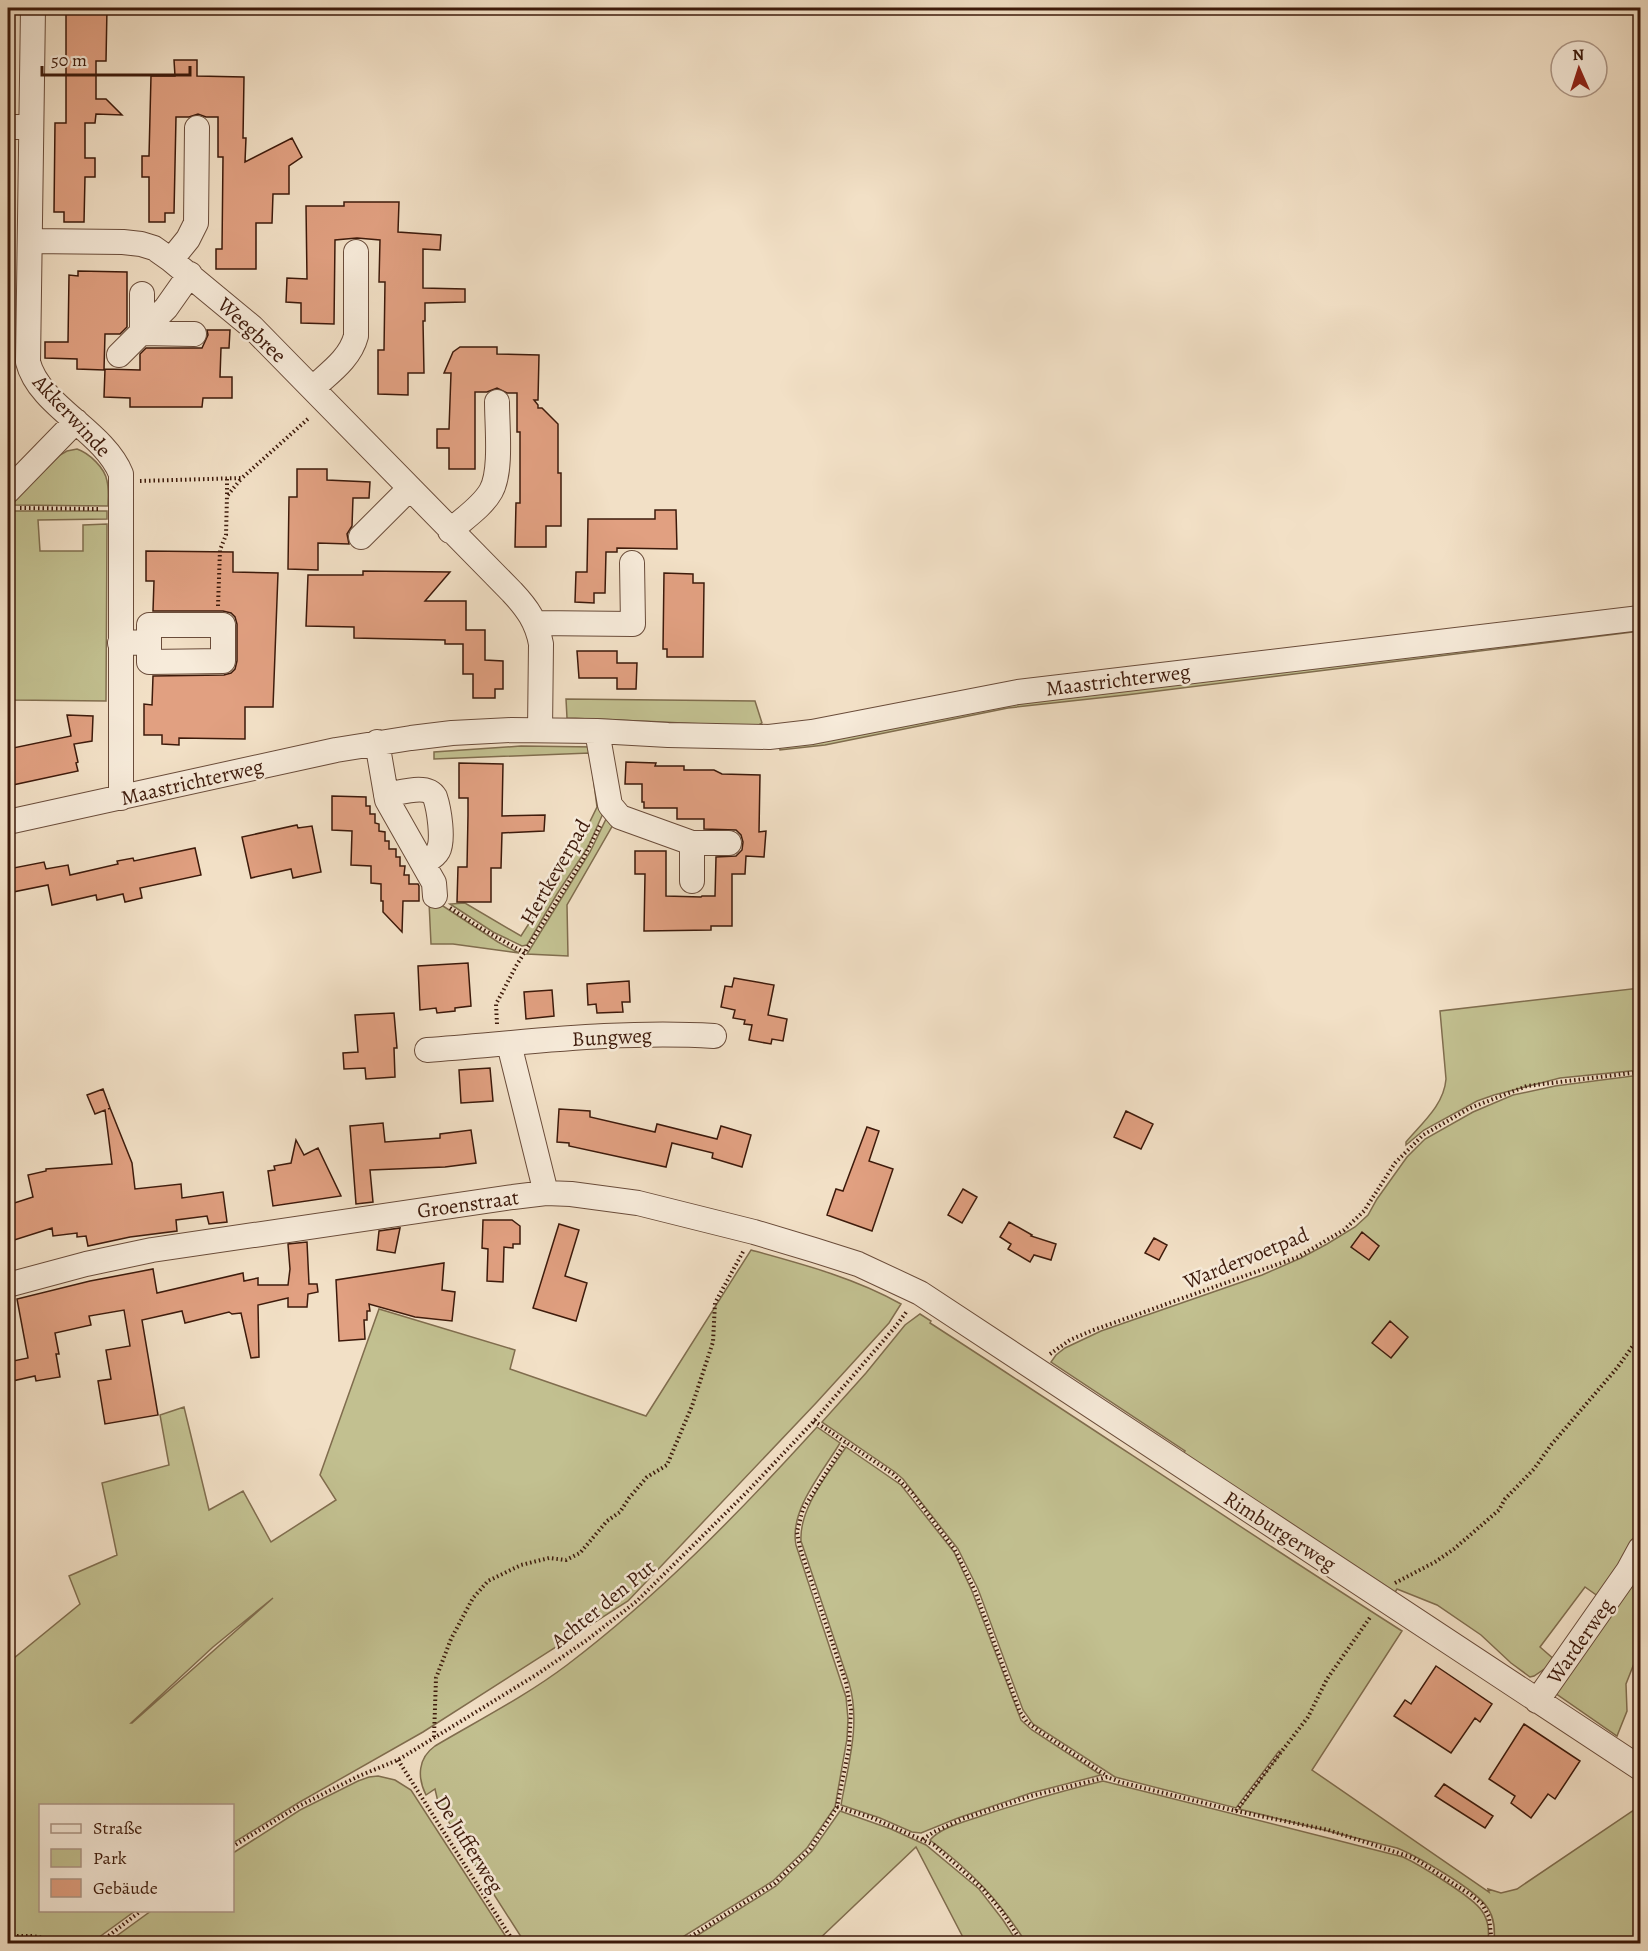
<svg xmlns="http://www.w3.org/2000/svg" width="1648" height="1951" viewBox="0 0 1648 1951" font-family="Alegreya,serif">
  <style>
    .green { fill: #c2c090; stroke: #806d4e; stroke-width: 1.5; fill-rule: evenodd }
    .building { fill: #e1a081; stroke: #3d1a0b; stroke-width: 1.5 }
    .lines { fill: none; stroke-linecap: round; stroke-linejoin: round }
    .minor-casing { stroke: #6a4c3a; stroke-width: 26 }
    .path { stroke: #3d1a0b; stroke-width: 4; stroke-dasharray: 1.5 3; stroke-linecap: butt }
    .minor { stroke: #f7ebda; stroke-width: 24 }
    .labels { text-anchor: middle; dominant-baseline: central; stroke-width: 5; stroke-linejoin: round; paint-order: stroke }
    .street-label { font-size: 21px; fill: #3d1a0b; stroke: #f7ebda }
  </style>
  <rect width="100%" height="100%" fill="#f2e0c6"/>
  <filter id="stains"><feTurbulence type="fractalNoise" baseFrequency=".00333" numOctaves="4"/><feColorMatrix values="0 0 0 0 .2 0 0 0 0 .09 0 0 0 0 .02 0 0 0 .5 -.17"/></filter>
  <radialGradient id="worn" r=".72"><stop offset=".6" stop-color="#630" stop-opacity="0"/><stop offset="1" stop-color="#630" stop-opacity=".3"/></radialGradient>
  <path class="green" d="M77 449C89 453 105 468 107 481 109 489 108 498 108 506L13 505 16 498 60 455 67 451Z
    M13 511H107V519L38 520 40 551H83V525L107 524 106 701 11 700Z
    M1640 626V631L1126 695 1008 708 825 745 780 750 779 744 1025 701Z
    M566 699 755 701 762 723 757 726C693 724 631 720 567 718Z
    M521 746 595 747 605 809 588 847 557 894 527 945 522 946 493 932 450 904 465 903 521 936 576 850 597 807 590 753 434 759V752Z
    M608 815 614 823 567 905 568 956 527 954 590 852Z
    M429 902 443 906 498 942 519 953 453 944H431Z
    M1640 988V1070L1560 1078 1494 1095 1477 1101 1424 1130 1406 1145V1142C1422 1123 1444 1105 1446 1079L1440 1011Z
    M1640 1075V1533L1631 1556 1602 1599 1585 1587 1540 1647 1556 1661 1534 1676 1530 1677 1511 1663 1481 1635 1437 1605 1397 1589 1394 1594 1182 1455 1185 1451 1051 1362 1056 1355 1065 1348 1101 1331 1262 1275 1301 1258 1327 1244 1355 1227 1368 1215 1377 1199 1407 1157 1425 1139 1473 1112 1513 1095 1555 1086Z
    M751 1250C802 1264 855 1278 901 1304L889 1323 816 1403 628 1601 423 1732 298 1803 233 1843 232 1806H40V1910L135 1911 91 1943H8V1588L14 1658 80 1604 69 1576 117 1555 102 1483 169 1465 160 1415 184 1407 209 1510 243 1491 271 1542 336 1500 320 1475 379 1309 515 1350 510 1369 646 1416ZM273 1598 132 1723H131L213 1647Z
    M920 1314 931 1321 930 1323C1088 1425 1243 1530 1402 1631L1312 1770 1489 1892 1488 1889 1501 1893 1517 1889 1640 1806V1943H1494C1495 1931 1495 1918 1487 1907 1475 1889 1417 1856 1397 1848L1239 1809 1281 1752 1279 1751 1236 1808 1115 1777 1033 1724 1023 1710 978 1589 958 1549 903 1479 895 1472 822 1422 866 1373 905 1325Z
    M817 1427 840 1443C823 1472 789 1510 796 1545L846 1697 848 1719 847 1739 835 1807 807 1848 773 1881 673 1943H525L456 1835 438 1802 435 1789 426 1795C417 1777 418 1758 435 1746 479 1720 526 1696 567 1665 659 1595 739 1513 817 1427Z
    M846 1447 901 1485 954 1552 972 1591 1021 1720 1032 1730 1101 1775 1031 1793 958 1818 921 1833 912 1832 880 1818 841 1805C848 1765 861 1723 849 1683L801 1541C799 1508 828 1474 846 1447Z
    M1640 1564V1659L1635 1661 1626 1684 1627 1711 1617 1736 1555 1693Z
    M378 1776 395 1780 411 1790 510 1943H107L151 1911 232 1910 233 1853 300 1810 358 1781 369 1777Z
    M1103 1781 1403 1857C1420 1865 1473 1897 1482 1911 1489 1921 1489 1932 1488 1943H1026C1000 1901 970 1870 930 1840 941 1827 965 1822 981 1816 1021 1803 1061 1791 1103 1781Z
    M840 1811 891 1829 926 1845 979 1889 1003 1920 1018 1943H966L916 1847 815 1943H685L776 1886 812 1851Z"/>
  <path class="building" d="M66 8H107L106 61H96V99H106L122 115 96 114 95 123H85V158H95V177H85L84 222H64V212H54L55 123H66Z
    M174 60H197V76L244 77 243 138H246L245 162 292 138 302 157 289 166V194H273L272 223H256V269H216V249H222L223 157H218V117H206L198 114 189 117H176L174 213H165V222H149V177H142V156H149L151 76H175Z
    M344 202H399L398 232 441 235 440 250 423 249V288L465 289V302L425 303V321H423L424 373H408V395L378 394V350H384L385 282H379L380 240 357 238 335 240 334 324 301 323V303L286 302 287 278 307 279 306 206H344Z
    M78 271 127 272V327L120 334H105L104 370 77 369V359L45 358V342H68L69 275 78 276Z
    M207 330H230L229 348H221L220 377H232V398H203L202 407H130V398L104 397 105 369 140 370V354L146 348H202L208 335Z
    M460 347H497V354L539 355 538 400H534L538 405V408H542L558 424V473H561V526H546V547H515L516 503H520V432H517V393H507L497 388 487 392H475V469H449V448H437V429H449L451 373H444L453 352Z
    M297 469H327V480L370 482 369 498H353L352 526 347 534 349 544 318 543V570L288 569 289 497H297Z
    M655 510H676L677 549 617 548V552H606L605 593H594V603L575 602 576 572H587L588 519H655Z
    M146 551 233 552V572L278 573 273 707H245V739L179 738V745L162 744V735H144V704L152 705 153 676 224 675 231 673 235 669 237 661V624L235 617 231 613 223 611H153L154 581H146Z
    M363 571 450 572 425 601H466V630H485V660L503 661V689H495V698H473V674H463V644H445V640L354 638V627L306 626 308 575H363Z
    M664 573 693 574V583H704L703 657H667V649H663Z
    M577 651H617V663H637L636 689H617V678H579Z
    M67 715 93 716 92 741 74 744 78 762 76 763 78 771 8 786V749L71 736Z
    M626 762 656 763 655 766H684V770H714L722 774 760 775 759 832 766 831 764 857 746 856 745 874H732V926H711V930L644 931 645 874H635V851H666V896L701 897 702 896H715L716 857 736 856 742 850 743 842 741 835 736 830 704 829V819H677V808H644V802H642V784H625Z
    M459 763 503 764 502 816 545 815 544 831 502 833 501 868H491V902H457L458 867H467L468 815V798H459Z
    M332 796 366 797V806H370V814H375V823L379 824V831L385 832V841H389V849H396V857H400V866H405L404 875H409V884H418L419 886V901H403L402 932 383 912V901H381V884L371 883V866L351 865 352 831 332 830Z
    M297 825 298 828 312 826 321 872 293 878 291 869 251 878 242 837Z
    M195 848 201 875 140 888 142 898 125 902 123 894 97 900 96 895 52 905 48 885 8 893V869L44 862 46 869 68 865 70 875 118 864 117 861 133 858 134 861Z
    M468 963 471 1006 455 1008V1011L437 1013 436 1008 420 1010 418 966Z
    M734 978 774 985 768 1015 787 1019 783 1041 772 1039 771 1044 749 1040 752 1025 744 1024 745 1020 733 1018 735 1010 721 1007 725 986 732 987Z
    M629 981 630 1002H622L623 1012 597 1013 596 1004 588 1005 587 984Z
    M552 990 554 1016 526 1019 524 992Z
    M394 1013 397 1048H394L395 1077 366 1079 365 1068 344 1069 343 1053 358 1052 355 1015Z
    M490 1068 493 1101 461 1103 459 1070Z
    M103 1089 110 1108 108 1109 110 1108 132 1163 135 1189 181 1184 182 1198 223 1192 227 1222 209 1224 207 1216 176 1220 177 1231 130 1237 88 1246 86 1236 77 1237V1233L53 1236 52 1228 8 1242V1205L33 1197 28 1175 46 1171V1169L112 1164 105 1110 95 1114 87 1095Z
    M559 1109 590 1111V1117L655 1132 657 1124 717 1139 721 1126 751 1135 742 1167 712 1158 713 1153 672 1143 666 1167 569 1146V1143L557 1142Z
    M1126 1111 1153 1124 1141 1149 1114 1137Z
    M383 1123 385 1142 440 1138V1134L471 1130 476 1163 445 1167 370 1170 373 1202 356 1204 350 1126Z
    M867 1127 879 1131 869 1161 893 1169 872 1231 827 1215 836 1189 843 1191Z
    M296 1140 304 1155 318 1148 341 1196 273 1206 268 1171 275 1170 274 1166 291 1163Z
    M963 1189 977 1197 962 1223 948 1215Z
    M483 1220H512L520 1226V1244H513V1248L504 1247 503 1282 487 1281 488 1249 482 1248Z
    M1009 1222 1032 1235 1031 1236 1056 1244 1051 1260 1034 1255 1030 1262 1008 1249 1011 1244 1000 1237Z
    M559 1224 579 1230 565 1276 587 1283 576 1321 533 1308Z
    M400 1228 395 1253 377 1250 379 1231Z
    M1362 1232 1379 1246 1369 1260 1351 1247Z
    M1154 1238 1167 1245 1159 1260 1145 1253Z
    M307 1242 309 1284H317L318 1292 308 1294 307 1307H288V1298L258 1305 259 1357 251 1358 241 1313 232 1314 229 1312 185 1323 182 1311 142 1320 158 1415 105 1424 98 1381 111 1379 106 1350 130 1346 124 1310 89 1316 91 1325 55 1333 59 1354H56L60 1377 36 1381 35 1376 8 1382V1362L28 1358 17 1299 90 1281 153 1269 157 1293 243 1273 244 1281 258 1278V1285H288L290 1269 288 1244Z
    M444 1263 442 1290 455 1292 452 1321 415 1317 369 1304 370 1311H367V1320H364L365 1339 339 1341 336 1280Z
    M1390 1321 1408 1337 1391 1358 1372 1343Z
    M1436 1666 1492 1704 1480 1722 1475 1718 1451 1753 1394 1716 1405 1700 1411 1704Z
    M1524 1724 1580 1761 1555 1799 1548 1794 1531 1818 1511 1803 1515 1796 1489 1779Z
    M1444 1784 1493 1816 1485 1828 1435 1796Z"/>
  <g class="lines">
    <defs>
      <path id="minor" d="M33 8 28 362C39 406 104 431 121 474V798
        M8 127H31
        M30 241 123 242 141 244 154 248 171 260 252 327 512 592C527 608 537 622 541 644L540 730
        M171 260 188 239 196 223 197 128
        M142 294V333L194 334
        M119 355 166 308 190 274
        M313 388C329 373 350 359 356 336V252
        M8 491 76 421
        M450 531C463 519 482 507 491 491 502 472 497 426 497 402
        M361 537 410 488
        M536 623 633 624 632 563
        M120 643 149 642V625H223V661L149 662V642
        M597 731 610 805 620 817 692 843H729
        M377 742 387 800 434 883 435 896
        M386 795C400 793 427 783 435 797 439 809 444 840 438 851 435 857 428 860 423 863
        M8 822 336 750 411 738 452 733 511 730 597 731 668 735 769 737 812 732 1018 692 1640 618
        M692 843V881
        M509 1044 546 1193
        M427 1050C522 1043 619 1030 714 1036
        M8 1285 86 1264 152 1250 513 1197 546 1193 571 1194 638 1203 754 1232 814 1250 858 1264 920 1293 1640 1768
        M1537 1701 1628 1571 1640 1549"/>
    </defs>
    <use href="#minor" class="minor-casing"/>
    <path class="path" d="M227 479V495
      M140 481 242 478 310 417
      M20 508 100 509
      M218 606 220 550 226 535 227 496 241 479
      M8 683 10 512
      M450 908 482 929 525 953
      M497 1024 496 1004 502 993 516 966 582 861 600 826
      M1050 1354 1070 1340 1091 1331 1298 1257 1344 1230 1364 1211 1395 1163 1423 1135 1470 1108 1527 1086 1640 1072
      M814 1421 893 1474 912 1493 955 1550 975 1591 1020 1712 1027 1722 1039 1731 1107 1776
      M1395 1583 1435 1562 1454 1549 1499 1510 1505 1499 1534 1469 1551 1445 1617 1368 1640 1336
      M434 1737 436 1678 451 1639 466 1611 473 1598 488 1581 521 1565 549 1558 566 1560 580 1553 607 1521 620 1512 629 1498 647 1477 667 1465 692 1406 713 1342 715 1303 744 1250
      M398 1760 515 1944
      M837 1807 870 1817 934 1845 983 1889 1001 1910 1023 1944
      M1236 1811 1308 1717 1327 1679 1371 1616
      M923 1839 934 1832 962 1819 1031 1796 1107 1777 1120 1782 1236 1811 1328 1830 1414 1858 1471 1895 1482 1904 1489 1917 1492 1944
      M232 1847 299 1806 359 1776 398 1760 536 1675 587 1640 637 1601 746 1493 814 1421 896 1326 907 1311
      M8 1936H33L78 1944
      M98 1944 142 1910
      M679 1944 775 1883 810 1849 837 1807 849 1748 851 1710 846 1683 800 1548 797 1532 803 1509 845 1443"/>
    <use href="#minor" class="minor"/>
  </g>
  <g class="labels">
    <g class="street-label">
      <text transform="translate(252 330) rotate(43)">Weegbree</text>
      <text transform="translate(72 416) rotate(47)">Akkerwinde</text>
      <text transform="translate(1118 680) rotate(-7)">Maastrichterweg</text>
      <text transform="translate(192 782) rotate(-13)">Maastrichterweg</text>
      <text transform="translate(555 872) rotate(-60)">Hertkeverpad</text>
      <text transform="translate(612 1037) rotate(-3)">Bungweg</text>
      <text transform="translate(468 1204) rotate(-8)">Groenstraat</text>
      <text transform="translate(1246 1258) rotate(-22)">Wardervoetpad</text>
      <text transform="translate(1280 1531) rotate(33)">Rimburgerweg</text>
      <text transform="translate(603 1604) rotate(-39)">Achter den Put</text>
      <text transform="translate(1580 1641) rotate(-55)">Warderweg</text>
      <text transform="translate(469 1844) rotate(58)">De Jufferweg</text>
    </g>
  </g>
  <rect width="1648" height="1951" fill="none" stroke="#f2e0c6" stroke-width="30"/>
  <rect x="9" y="9" width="1630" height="1933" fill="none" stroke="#3d1a0b" stroke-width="3"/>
  <rect x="15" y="15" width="1618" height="1921" fill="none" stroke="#3d1a0b" stroke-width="1.5"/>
  <rect x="39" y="1804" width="195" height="108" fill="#f7ebda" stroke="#ad9787" stroke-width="1.5"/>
  <rect x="51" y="1824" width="30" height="9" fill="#f7ebda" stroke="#ad9787" stroke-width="1.5"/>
  <text x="93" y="1834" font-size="18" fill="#3d1a0b">Straße</text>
  <rect x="51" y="1849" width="30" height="18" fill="#c2c090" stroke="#ad9787" stroke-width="1.5"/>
  <text x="93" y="1864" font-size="18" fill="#3d1a0b">Park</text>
  <rect x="51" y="1879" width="30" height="18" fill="#e1a081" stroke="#ad9787" stroke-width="1.5"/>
  <text x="93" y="1894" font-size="18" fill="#3d1a0b">Gebäude</text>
  <g transform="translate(1579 69) rotate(357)"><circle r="28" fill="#f7ebda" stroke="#ad9787" stroke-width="1.5"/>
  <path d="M0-4.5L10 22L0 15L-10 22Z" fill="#8f2418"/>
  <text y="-9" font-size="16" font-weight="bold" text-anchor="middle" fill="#3d1a0b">N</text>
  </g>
  <path d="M42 66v9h148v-9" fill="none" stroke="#3d1a0b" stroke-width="3"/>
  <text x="51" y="66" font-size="18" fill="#3d1a0b" stroke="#f7ebda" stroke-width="4.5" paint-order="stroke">50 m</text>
  <rect width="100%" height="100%" filter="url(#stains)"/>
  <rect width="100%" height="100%" fill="url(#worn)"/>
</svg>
